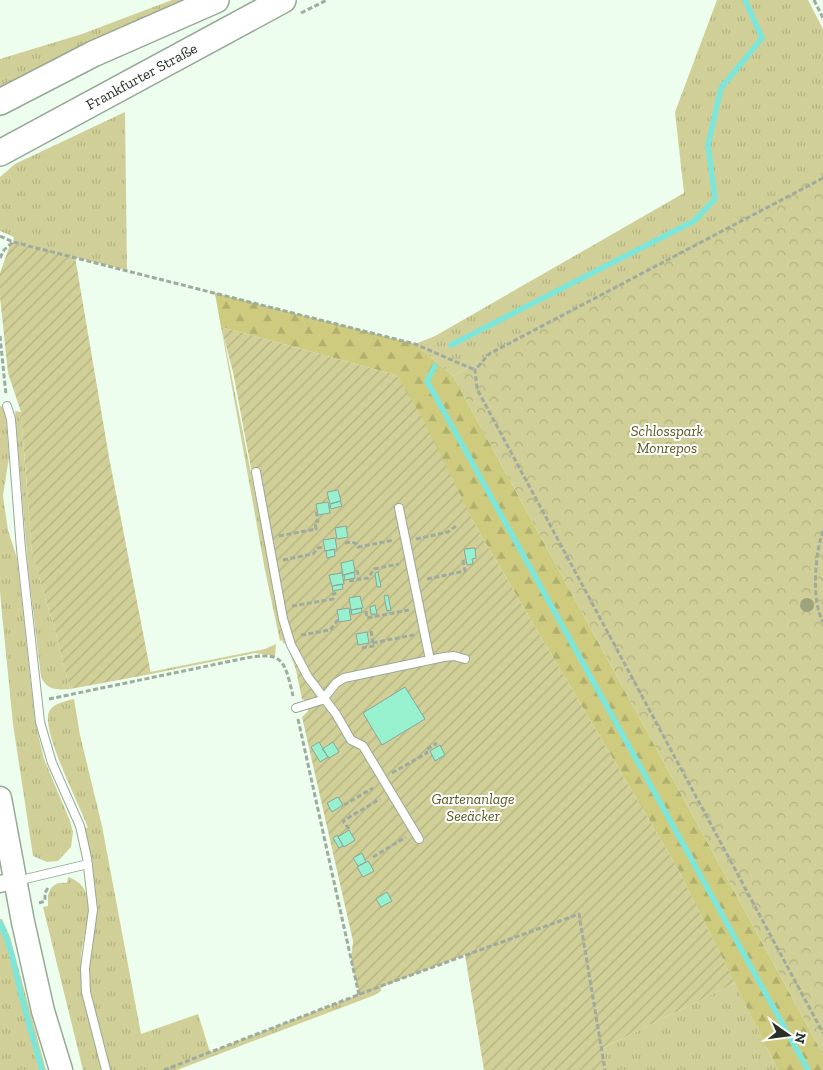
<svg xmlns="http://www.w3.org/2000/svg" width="823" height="1070" viewBox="0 0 823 1070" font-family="'Zilla Slab',serif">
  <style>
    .grass { fill: url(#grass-tufts) }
    .forest { fill: url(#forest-firs) }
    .park { fill: url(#park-crowns) }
    .garden { fill: url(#garden-furrows) }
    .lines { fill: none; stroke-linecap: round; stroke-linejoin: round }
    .stream { stroke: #7de6db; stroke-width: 5.5 }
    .building { fill: #98f1ce; stroke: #8aa599 }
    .lane-casing { stroke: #96a997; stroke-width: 10 }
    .street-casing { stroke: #96a997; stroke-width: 19 }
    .secondary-casing { stroke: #96a997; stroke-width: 25 }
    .primary-casing { stroke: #96a997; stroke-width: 28 }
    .path { stroke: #9eab9e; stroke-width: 3; stroke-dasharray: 5 2.5; stroke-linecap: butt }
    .lane { stroke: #fff; stroke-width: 8 }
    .street { stroke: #fff; stroke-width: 16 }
    .secondary { stroke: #fff; stroke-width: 22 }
    .primary { stroke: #fff; stroke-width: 25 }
    .tree { fill: #9da37c }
    .labels { text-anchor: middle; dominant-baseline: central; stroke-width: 4; stroke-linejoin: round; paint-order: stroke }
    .street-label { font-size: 15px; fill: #272f27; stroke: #fff }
    .park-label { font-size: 15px; font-style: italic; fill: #5b581f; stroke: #fff }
  </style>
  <defs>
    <pattern id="grass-tufts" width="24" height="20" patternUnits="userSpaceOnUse" patternTransform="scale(1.25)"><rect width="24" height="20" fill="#d0cf97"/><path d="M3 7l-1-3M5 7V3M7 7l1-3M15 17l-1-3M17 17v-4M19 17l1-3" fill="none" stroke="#b3b282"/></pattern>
    <pattern id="forest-firs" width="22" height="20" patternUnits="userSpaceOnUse" patternTransform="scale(1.25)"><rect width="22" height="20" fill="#cecb7e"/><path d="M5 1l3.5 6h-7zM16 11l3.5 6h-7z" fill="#b1af6d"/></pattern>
    <pattern id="park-crowns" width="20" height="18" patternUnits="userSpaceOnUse" patternTransform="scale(1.25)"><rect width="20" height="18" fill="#d0cf97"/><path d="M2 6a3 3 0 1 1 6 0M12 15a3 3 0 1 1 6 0" fill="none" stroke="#b3b282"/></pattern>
    <pattern id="garden-furrows" width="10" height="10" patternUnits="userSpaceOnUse" patternTransform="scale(1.25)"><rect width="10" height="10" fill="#d0cf97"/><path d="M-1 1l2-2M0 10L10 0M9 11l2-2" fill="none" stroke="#b3b282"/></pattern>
  </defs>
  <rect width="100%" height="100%" fill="#edfeee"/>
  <path class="grass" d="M172 0H216L0 102V59L82 34Z
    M717 0H808L823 29V173L453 376 415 344 435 336 684 193 675 112Z
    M125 112 127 270 13 242 14 237 0 231V177L15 164Z
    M215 293 285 643 284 644 282 640 280 641 265 570Z
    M0 406 5 408 9 457 3 496 8 530 17 558 35 721 44 759 70 821 73 832 71 847 58 861 47 862 33 856 13 724 2 614 0 591Z
    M15 411 21 412 32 553 54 627 70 689C56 690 47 690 41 677L28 568Z
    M276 644 275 656 255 653 151 674 150 672 265 649Z
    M74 699 80 735 102 826 141 1034 198 1014 210 1052 381 986V991L375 995 177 1070H83L43 907 48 906C47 891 51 881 67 883L68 877C103 888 82 933 81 958 80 964 83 971 84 977L92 922 80 826 88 828C81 807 38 726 50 710 55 703 66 701 74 699Z
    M0 919H2L10 937 46 1070H0Z
    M735 983 778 1070H605L601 1049Z"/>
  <path class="forest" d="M215 293 415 344 453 376 823 1054V1070H778L678 869 475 525 396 375 221 327Z"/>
  <path class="park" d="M823 172V1054L453 376Z"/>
  <path class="garden" d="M13 242 75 257 109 457 151 674 70 689 54 627 32 553 21 412 8 373 0 297V273L10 245Z
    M221 327 396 375 421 415 475 525 678 869 735 983 601 1049 605 1070H484L465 955 359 995 351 961 353 941 302 717 308 711 306 701 302 699 296 670 281 628 233 372Z"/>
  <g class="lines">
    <path class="stream" d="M451 345 694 221 715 199 708 145 721 88 762 38 745 0
      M435 366 427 381 808 1070
      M0 923C12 947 15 972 22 998 28 1022 35 1046 42 1070"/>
  </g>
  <path class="building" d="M338 490 341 501 330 504 327 492Z
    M340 501 342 506 331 509 330 504Z
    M328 502 330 513 318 515 316 504Z
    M346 526 348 537 337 539 335 528Z
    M335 538 337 549 325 551 323 540Z
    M475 548 476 558 472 559 473 564 467 565 464 549Z
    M334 549 335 556 327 558 326 551Z
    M353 560 355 572 343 575 341 563Z
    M354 572 355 578 345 580 344 575Z
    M378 572 381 587H377L375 573Z
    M342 573 344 584 332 586 329 575Z
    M342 584 343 589 333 591 332 586Z
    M388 595 391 610 387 611 384 596Z
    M360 596 363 608 351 610 349 598Z
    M375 605 377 614H371L370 607Z
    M349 608 351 620 339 622 337 610Z
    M361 608 362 612 352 615 351 610Z
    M367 632 369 643 358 645 356 634Z
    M405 687 425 719 382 745 363 713Z
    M319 742 328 757 320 762 311 747Z
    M333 742 339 752 329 758 322 749Z
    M440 745 445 755 435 761 430 751Z
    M338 797 343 805 332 812 327 803Z
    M349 830 355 840 344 847 338 837Z
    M337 835 343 846 339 848 333 838Z
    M362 853 366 862 358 866 353 858Z
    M368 861 374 871 363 877 357 867Z
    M387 892 392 901 381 907 376 899Z"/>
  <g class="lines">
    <defs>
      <path id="lane" d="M7 406 11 419 21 549 40 722 52 763 80 826 87 858 93 910 85 968 86 992 106 1070
        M256 472 283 619 291 645 308 677 336 714 351 740 363 746 419 839
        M399 508 430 660
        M324 698 336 683 344 678 444 657 454 656 465 659
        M296 708 325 699
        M17 881 88 864"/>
      <path id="street" d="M0 884 15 881"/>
      <path id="secondary" d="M0 798 23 922 43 1011 61 1070"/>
      <g id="primary">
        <path d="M0 102 93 54 216 0"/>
        <path id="s1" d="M0 153 283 0"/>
      </g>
    </defs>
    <use href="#lane" class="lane-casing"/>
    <use href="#street" class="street-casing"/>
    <use href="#secondary" class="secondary-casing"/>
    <use href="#primary" class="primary-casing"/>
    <path class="path" d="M814 0 823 18
      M301 13 327 0
      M823 178 489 354 475 370 477 389 823 1033
      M0 236 13 242 415 344 475 370
      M0 258 4 250 13 242
      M0 336 6 395
      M823 531C815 554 811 600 823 622
      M279 536 316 529 315 522 318 521 316 511
      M416 539 448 532 456 526
      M345 543 351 542 357 544 358 547 394 540
      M283 560 313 554 318 548 323 547
      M357 570 359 579
      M427 579 465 571 463 560
      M349 581 368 578 374 569 399 564
      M292 606 333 599V594L338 593
      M366 611 367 618 409 610
      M371 631 373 643
      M301 635 330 630 337 621 336 618
      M362 648 373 646 372 643 414 635
      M49 699 241 659C282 651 284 657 293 696
      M298 719 359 995
      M392 773 427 753 426 750 437 743
      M344 805 373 788
      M349 829 343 821 380 799
      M373 857 406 837
      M39 903 45 901V893L49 886
      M164 1070 381 986 579 914 605 1070"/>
    <use href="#lane" class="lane"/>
    <use href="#street" class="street"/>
    <use href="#secondary" class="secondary"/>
    <use href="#primary" class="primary"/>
  </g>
  <circle class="tree" cx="807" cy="605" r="7"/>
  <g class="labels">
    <g class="street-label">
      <text stroke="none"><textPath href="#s1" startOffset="161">Frankfurter Straße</textPath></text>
    </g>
    <g class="park-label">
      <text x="667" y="431">Schlosspark<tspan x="667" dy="17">Monrepos</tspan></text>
      <text x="473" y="799">Gartenanlage<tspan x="473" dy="17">Seeäcker</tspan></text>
    </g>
  </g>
  <g transform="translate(788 1035) rotate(104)" stroke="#ffffff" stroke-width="4" paint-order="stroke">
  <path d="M0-4L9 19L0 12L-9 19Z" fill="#272f27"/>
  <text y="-8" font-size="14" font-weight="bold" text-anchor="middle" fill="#272f27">N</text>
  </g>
</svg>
